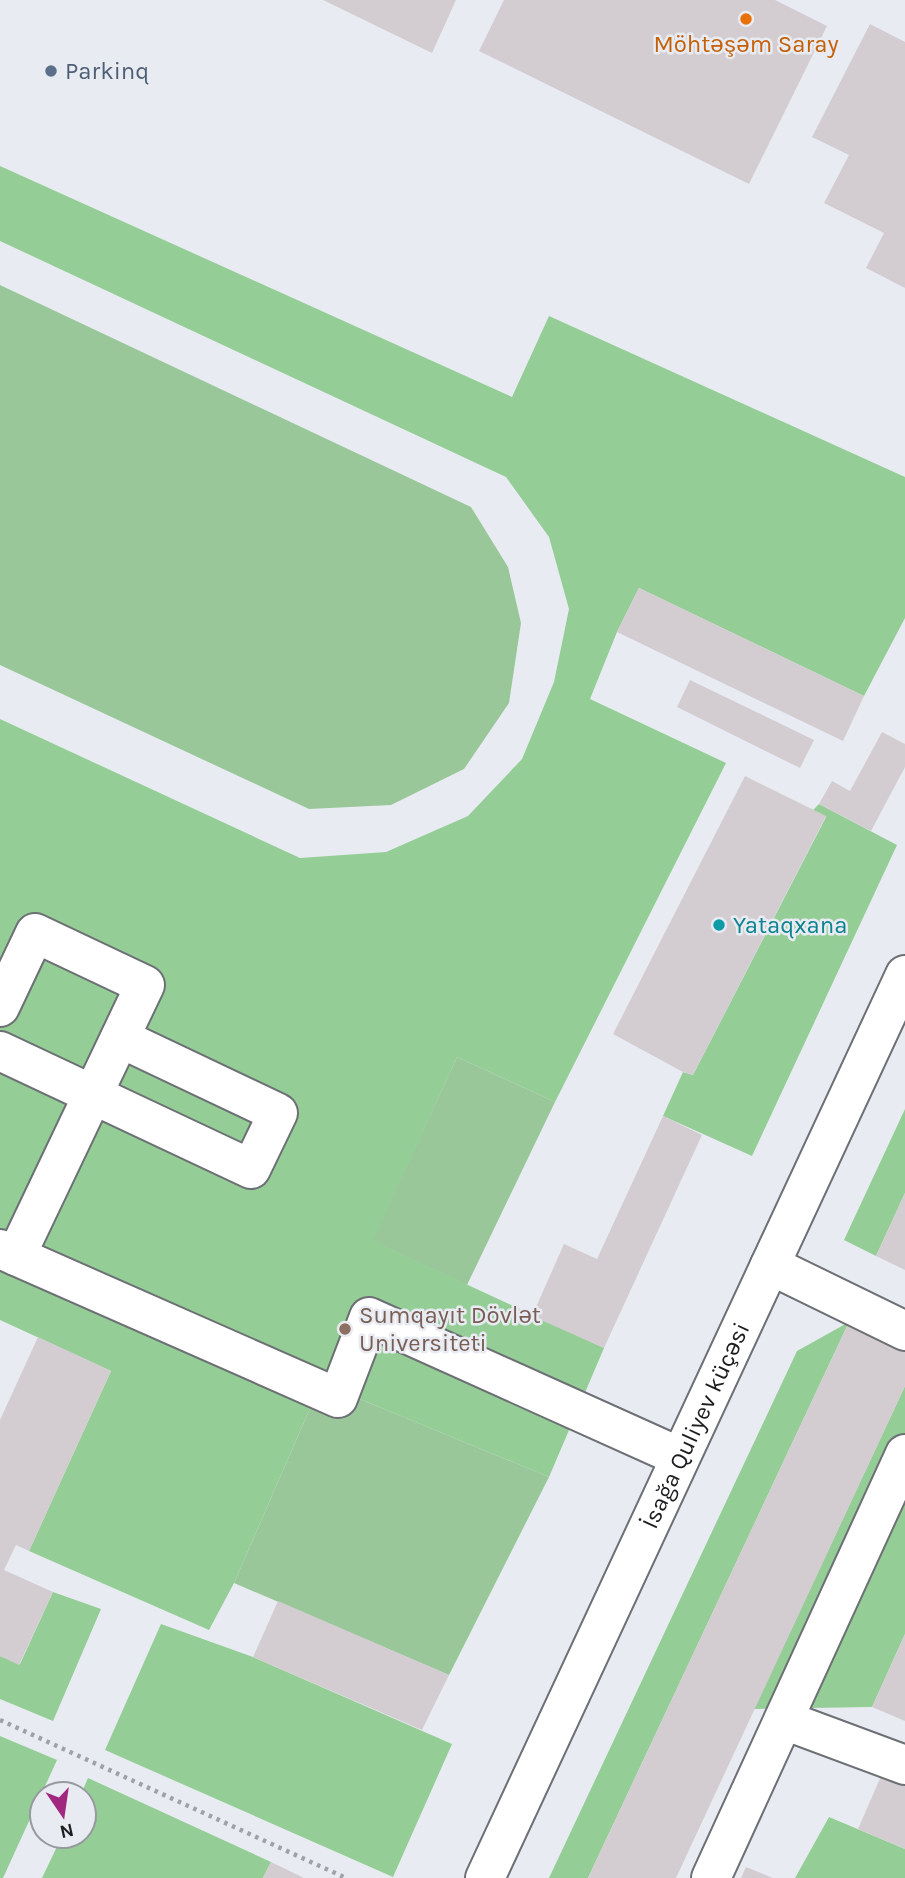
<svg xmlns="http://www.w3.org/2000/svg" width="905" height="1878" viewBox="0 0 905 1878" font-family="Karla,sans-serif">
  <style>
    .green { fill: #9ac79a }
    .forest { fill: #94cd95 }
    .building { fill: #d3cdd1 }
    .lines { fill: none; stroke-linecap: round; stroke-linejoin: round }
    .minor-casing { stroke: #6c6f74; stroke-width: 42 }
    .path { stroke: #9ea1a6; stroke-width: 4.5; stroke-dasharray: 3.5 5; stroke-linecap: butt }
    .minor { stroke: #fff; stroke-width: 38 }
    .food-dot { fill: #e8710a; stroke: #e8ecf2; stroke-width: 2.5 }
    .service-dot { fill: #5c6f8a; stroke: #e8ecf2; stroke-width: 2.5 }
    .culture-dot { fill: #0f9aa8; stroke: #e8ecf2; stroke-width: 2.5 }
    .education-dot { fill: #8d6e63; stroke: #e8ecf2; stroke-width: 2.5 }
    .labels { text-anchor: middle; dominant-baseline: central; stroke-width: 5; stroke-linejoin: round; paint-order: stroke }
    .food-label { font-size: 24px; fill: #c56008; stroke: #e8ecf2 }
    .service-label { font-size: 24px; fill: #4e5e75; stroke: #e8ecf2; text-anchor: start }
    .culture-label { font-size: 24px; fill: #0d838f; stroke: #e8ecf2; text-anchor: start }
    .education-label { font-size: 24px; fill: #785e54; stroke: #e8ecf2; text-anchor: start }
    .street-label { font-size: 24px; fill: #1c1d1f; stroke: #e8ecf2 }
  </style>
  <rect width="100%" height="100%" fill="#e8ecf2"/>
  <path class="green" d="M0 285 471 507 508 567 521 623 509 703 464 769 391 805 309 809 0 665Z
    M457 1057 555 1102 467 1285 372 1241Z
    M321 1383 549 1477 449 1675 234 1583Z"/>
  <path class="forest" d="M0 166 512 397 549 316 905 477V618L864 696 639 588 617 632 590 699 726 763 555 1102 457 1057 373 1241 604 1348 549 1477 321 1383 234 1583 209 1630 29 1551 111 1371 0 1320V719L300 858 386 852 468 816 522 759 554 682 569 609 549 537 506 477 0 241Z
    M819 804 897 845 752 1156 663 1116 683 1072 693 1075 826 817 813 810Z
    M905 1109V1193L876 1256 844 1240Z
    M849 1322 588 1878H549L797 1351Z
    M905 1386V1634L872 1707 754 1709Z
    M53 1592 101 1609 53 1721 0 1699V1656L20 1664Z
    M161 1624 253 1657 452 1744 393 1877 105 1750Z
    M0 1736 57 1760 3 1878H0Z
    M88 1778 271 1862 263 1878H42L62 1836H84V1794H81Z
    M829 1817 905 1849V1878H795Z"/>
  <path class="building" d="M323 0H456L432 53Z
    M504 0H775L827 26 749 184 479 51Z
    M870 24 905 42V288L866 268 884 233 824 203 849 155 812 137Z
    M639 588 864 696 843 741 617 632Z
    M690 680 814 740 800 768 677 707Z
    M882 732 905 744V767L871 831 819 804 832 781 850 791Z
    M745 776 826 816 693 1075 683 1072 613 1034Z
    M663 1116 702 1135 604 1348 532 1316 564 1244 597 1259Z
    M905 1193V1270L876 1256Z
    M849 1322 905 1348V1386L676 1878H588Z
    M38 1337 111 1371 29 1551 16 1545 4 1570 53 1592 19 1665 0 1656V1420Z
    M278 1601 449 1675 422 1730 253 1657Z
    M905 1634V1721L872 1707Z
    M885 1767 905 1776V1849L858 1829Z
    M271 1862 304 1878H263Z
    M746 1867 773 1878H741Z"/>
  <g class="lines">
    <defs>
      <g id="minor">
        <path d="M0 1007 35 933 145 985 16 1256"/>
        <path d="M0 1051 251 1169 278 1113 120 1038"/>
        <path d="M0 1249 338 1398 369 1317 680 1457"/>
        <path d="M770 1265 905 1331"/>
        <path d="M784 1720 905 1765"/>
        <path id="s1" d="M485 1878 905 975"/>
        <path d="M711 1878 905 1454"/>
      </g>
    </defs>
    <use href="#minor" class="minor-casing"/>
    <path class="path" d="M0 1720 346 1878"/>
    <use href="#minor" class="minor"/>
  </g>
  <circle class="food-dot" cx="746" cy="19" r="7"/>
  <circle class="service-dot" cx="51" cy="71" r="7"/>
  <circle class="culture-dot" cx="719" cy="925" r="7"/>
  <circle class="education-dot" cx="345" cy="1329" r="7"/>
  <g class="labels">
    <g class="food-label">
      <text x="746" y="44">Möhtəşəm Saray</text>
    </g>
    <g class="service-label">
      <text x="65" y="71">Parkinq</text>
    </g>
    <g class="culture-label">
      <text x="733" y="925">Yataqxana</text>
    </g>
    <g class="education-label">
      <text x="359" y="1315">Sumqayıt Dövlət<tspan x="359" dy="28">Universiteti</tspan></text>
    </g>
    <g class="street-label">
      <text stroke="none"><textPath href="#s1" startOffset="499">İsağa Quliyev küçəsi</textPath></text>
    </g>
  </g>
  <g transform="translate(63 1815) rotate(167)"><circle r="33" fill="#e8ecf2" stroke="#96999e" stroke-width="2"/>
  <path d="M0-5L12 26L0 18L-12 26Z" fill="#a1287f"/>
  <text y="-10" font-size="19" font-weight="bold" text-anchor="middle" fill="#1c1d1f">N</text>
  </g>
</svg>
